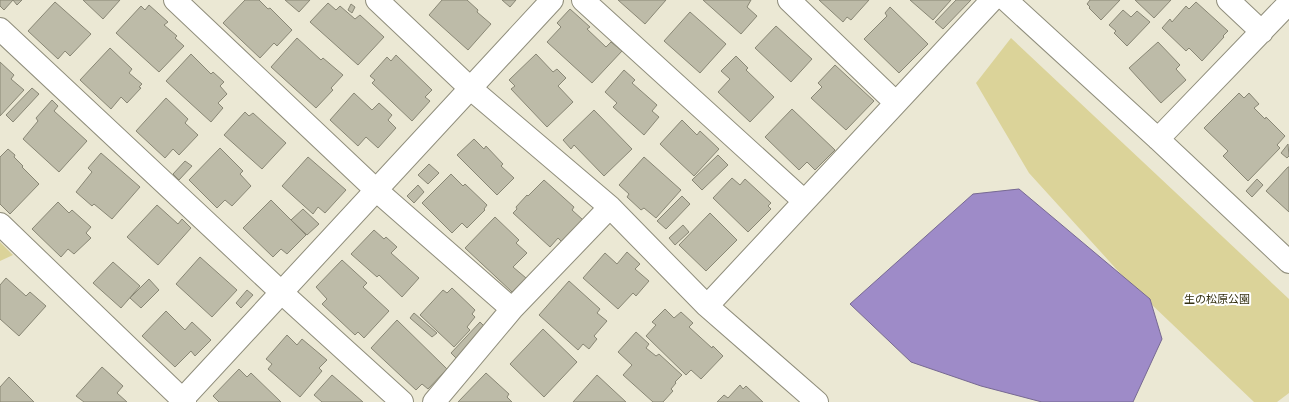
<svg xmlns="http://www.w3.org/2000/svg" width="1289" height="402" viewBox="0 0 1289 402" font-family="'Fira Sans Condensed','Noto Sans JP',sans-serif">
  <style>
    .green { fill: #dbd399 }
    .water { fill: #9e8bc8; stroke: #776992 }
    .building { fill: #bdbba8; stroke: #898775 }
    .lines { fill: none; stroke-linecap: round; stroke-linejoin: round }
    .street-casing { stroke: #8f8d7b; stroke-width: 24 }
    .secondary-casing { stroke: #8f8d7b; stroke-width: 24 }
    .street { stroke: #fff; stroke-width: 22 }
    .secondary { stroke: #fff; stroke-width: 22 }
    .labels { text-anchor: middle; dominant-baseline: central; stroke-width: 4; stroke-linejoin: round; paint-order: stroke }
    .park-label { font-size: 11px; fill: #343011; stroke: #fff }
  </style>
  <rect width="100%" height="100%" fill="#ebe8d4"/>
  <path class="green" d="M1011 38 1289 299V393L1277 402H1254L1129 283 1029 173 976 83Z
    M0 242 13 255 0 261Z"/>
  <path class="water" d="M1019 189 1150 299 1162 339 1133 402H1042L981 386 911 362 850 304 973 194Z"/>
  <path class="building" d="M0 0H22L17 5 13 0 4 10 0 6Z
    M83 0H120L103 19Z
    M245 0H259L268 9 270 8 292 30 277 46 274 43 260 58 223 23Z
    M285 0H310L299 12Z
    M442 0H467L478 10 477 12 491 24 468 50 429 15Z
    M502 0H516L510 7Z
    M618 0H666L645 24Z
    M703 0H751L747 7 757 16 741 34Z
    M819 0H869L851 20 847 17 843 22Z
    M910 0H951L933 20Z
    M956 0H971L943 29 935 22Z
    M1090 0H1120L1101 20 1089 8 1090 7 1087 4Z
    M1135 0H1171L1154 18Z
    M55 2 91 34 70 56 65 51 58 59 28 31Z
    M1196 2 1228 31 1223 36 1224 37 1202 61 1189 48 1186 51 1162 28 1170 19 1172 22 1186 6 1189 9Z
    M328 3 336 10 340 6 355 19 360 15 384 37 358 65 310 22Z
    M351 4 355 7 352 13 348 10Z
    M149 5 168 22 164 25 177 36 175 38 184 46 159 72 116 33 141 6 145 10Z
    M890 7 928 44 899 73 864 39 887 16 885 13Z
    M570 9 590 27 587 29 606 47 611 42 622 51 592 83 547 42 561 27 557 23Z
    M1123 10 1131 17 1137 11 1150 22 1127 46 1114 33 1116 31 1109 25Z
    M690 12 726 44 700 73 664 41Z
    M776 26 812 59 791 82 755 48Z
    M297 38 321 60 323 58 343 75 331 88 333 90 316 108 271 67Z
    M1158 42 1180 65 1176 69 1186 80 1161 103 1129 68Z
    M110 48 132 69 129 73 142 84 139 87 141 88 127 103 121 97 111 109 80 80Z
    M191 54 211 74 213 72 224 82 220 86 227 94 218 103 223 108 211 122 166 81Z
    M536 54 553 72 557 69 566 78 558 86 573 102 547 127 511 89 515 86 509 80Z
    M396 55 432 90 425 97 430 101 412 121 372 83 375 80 370 76 387 57 391 61Z
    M736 56 748 68 746 70 774 97 750 122 718 92 730 79 721 71Z
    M0 62 14 75 11 79 24 90 0 116Z
    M835 65 874 101 846 130 811 98 822 87 818 83Z
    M624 70 635 80 632 83 657 105 652 111 659 117 644 135 613 107 617 103 605 92Z
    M32 88 39 94 13 122 6 115Z
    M354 93 372 110 379 103 392 115 388 120 396 128 378 148 366 137 358 146 330 120Z
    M1239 93 1244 98 1249 93 1259 104 1254 108 1265 119 1266 117 1285 136 1277 145 1280 148 1248 181 1223 156 1228 151 1204 128Z
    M166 98 188 119 185 123 198 135 179 155 173 149 165 158 136 131Z
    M52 100 58 106 54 111 87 141 59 172 23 139 38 121 36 118Z
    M792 109 835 150 815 170 807 162 799 170 765 137Z
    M594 110 632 149 604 176 574 145 571 149 563 140Z
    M245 112 249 116 253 113 286 143 262 169 224 135Z
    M682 120 697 135 700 131 719 149 694 176 660 144Z
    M474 139 484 149 486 146 503 164 501 166 514 178 497 195 457 155Z
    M1288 144 1289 156 1287 158 1281 153Z
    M220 148 243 171 240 174 251 186 232 206 225 200 217 208 189 180Z
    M8 149 15 155 14 157 23 166 22 167 39 184 10 214 0 204V157Z
    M101 153 140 187 112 219 94 204 92 206 76 192 92 172 88 168Z
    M718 155 728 165 702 190 692 180Z
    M308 157 346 190 325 213 318 207 313 214 282 186Z
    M644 157 681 190 656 218 644 208 641 210 627 197 629 194 619 185Z
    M185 161 192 166 179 180 173 174Z
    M429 164 439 173 428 184 418 175Z
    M1288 167H1289V212L1266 191Z
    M451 174 463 186 465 184 487 205 484 209 485 210 467 228 462 223 452 233 422 203Z
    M732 178 740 185 745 179 771 203 768 206 771 209 748 232 713 198Z
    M1257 179 1263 185 1252 197 1246 191Z
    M544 180 574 207 572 210 583 220 563 243 558 238 550 247 513 213 517 209 516 207 527 195 528 196Z
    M418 185 424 192 414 203 407 196Z
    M682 196 690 204 666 229 657 221Z
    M271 200 306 235 287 254 281 249 273 257 243 228Z
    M58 202 69 213 72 210 91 227 86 233 91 238 74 254 68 249 61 257 32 229Z
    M157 205 178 224 182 219 191 228 158 265 127 237Z
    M303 209 319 224 307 235 291 220Z
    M710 213 737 240 706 271 679 245Z
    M495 217 519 240 516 243 527 253 513 267 526 278 512 292 465 248Z
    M683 225 689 232 675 245 669 238Z
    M374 230 384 239 386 237 397 247 391 253 419 278 402 297 379 275 377 277 351 254Z
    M627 252 640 264 635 269 649 281 636 296 633 293 618 309 583 278 605 253 617 264Z
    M200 257 237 290 212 317 176 284Z
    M342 260 367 283 363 287 389 311 364 338 358 332 355 335 322 304 327 299 316 287Z
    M113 262 140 286 121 308 93 283Z
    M6 278 26 296 30 292 46 306 19 336 0 319V285Z
    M149 279 159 290 141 308 130 298Z
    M569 281 600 309 597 313 607 321 594 336 597 339 589 349 583 344 578 350 539 315Z
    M452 288 475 310 472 314 475 317 467 327 470 330 454 347 420 315 443 290 447 293Z
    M247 290 253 295 241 308 236 303Z
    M665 309 674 318 681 312 693 323 689 327 712 348 713 346 723 356 701 379 691 370 686 375 646 336 656 325 652 322Z
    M166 311 185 330 192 322 211 340 195 356 191 351 175 367 142 336Z
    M414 313 437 333 432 337 410 318Z
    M397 320 447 369 428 389 422 384 416 390 371 348Z
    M480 322 487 329 458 360 451 353Z
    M543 329 577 362 544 397 510 364Z
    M636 332 649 344 646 348 656 356 659 354 682 375 675 382 676 383 671 389 673 391 663 402H653L623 375 632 365 618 352Z
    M287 335 297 345 302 339 327 360 319 368 322 371 300 397 268 369 272 364 266 359Z
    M102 367 123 386 117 393 127 402H84L76 396Z
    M239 369 247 377 251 373 281 402H219L213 396Z
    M486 373 509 394 507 397 512 402H458Z
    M332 375 363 402H322L314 395Z
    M597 375 626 402H573Z
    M9 377 34 402H0V387Z
    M740 385 743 389 746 386 763 402H717L724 395 728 398Z"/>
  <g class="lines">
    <defs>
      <path id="street" d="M175 0 376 190 512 309
        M377 0 470 88 610 207 707 306 817 402
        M583 0 804 201
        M789 0 896 103
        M1006 0 1158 139 1289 262
        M1228 0 1262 32
        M0 29 281 292 402 402
        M1158 139 1289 3
        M0 224 185 402
        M707 306 992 0
        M434 402 512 309 610 207"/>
      <path id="secondary" d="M180 402 552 0"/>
    </defs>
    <use href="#street" class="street-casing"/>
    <use href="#secondary" class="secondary-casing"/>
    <use href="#street" class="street"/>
    <use href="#secondary" class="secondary"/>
  </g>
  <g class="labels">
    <g class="park-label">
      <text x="1217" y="299">生の松原公園</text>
    </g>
  </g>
</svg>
